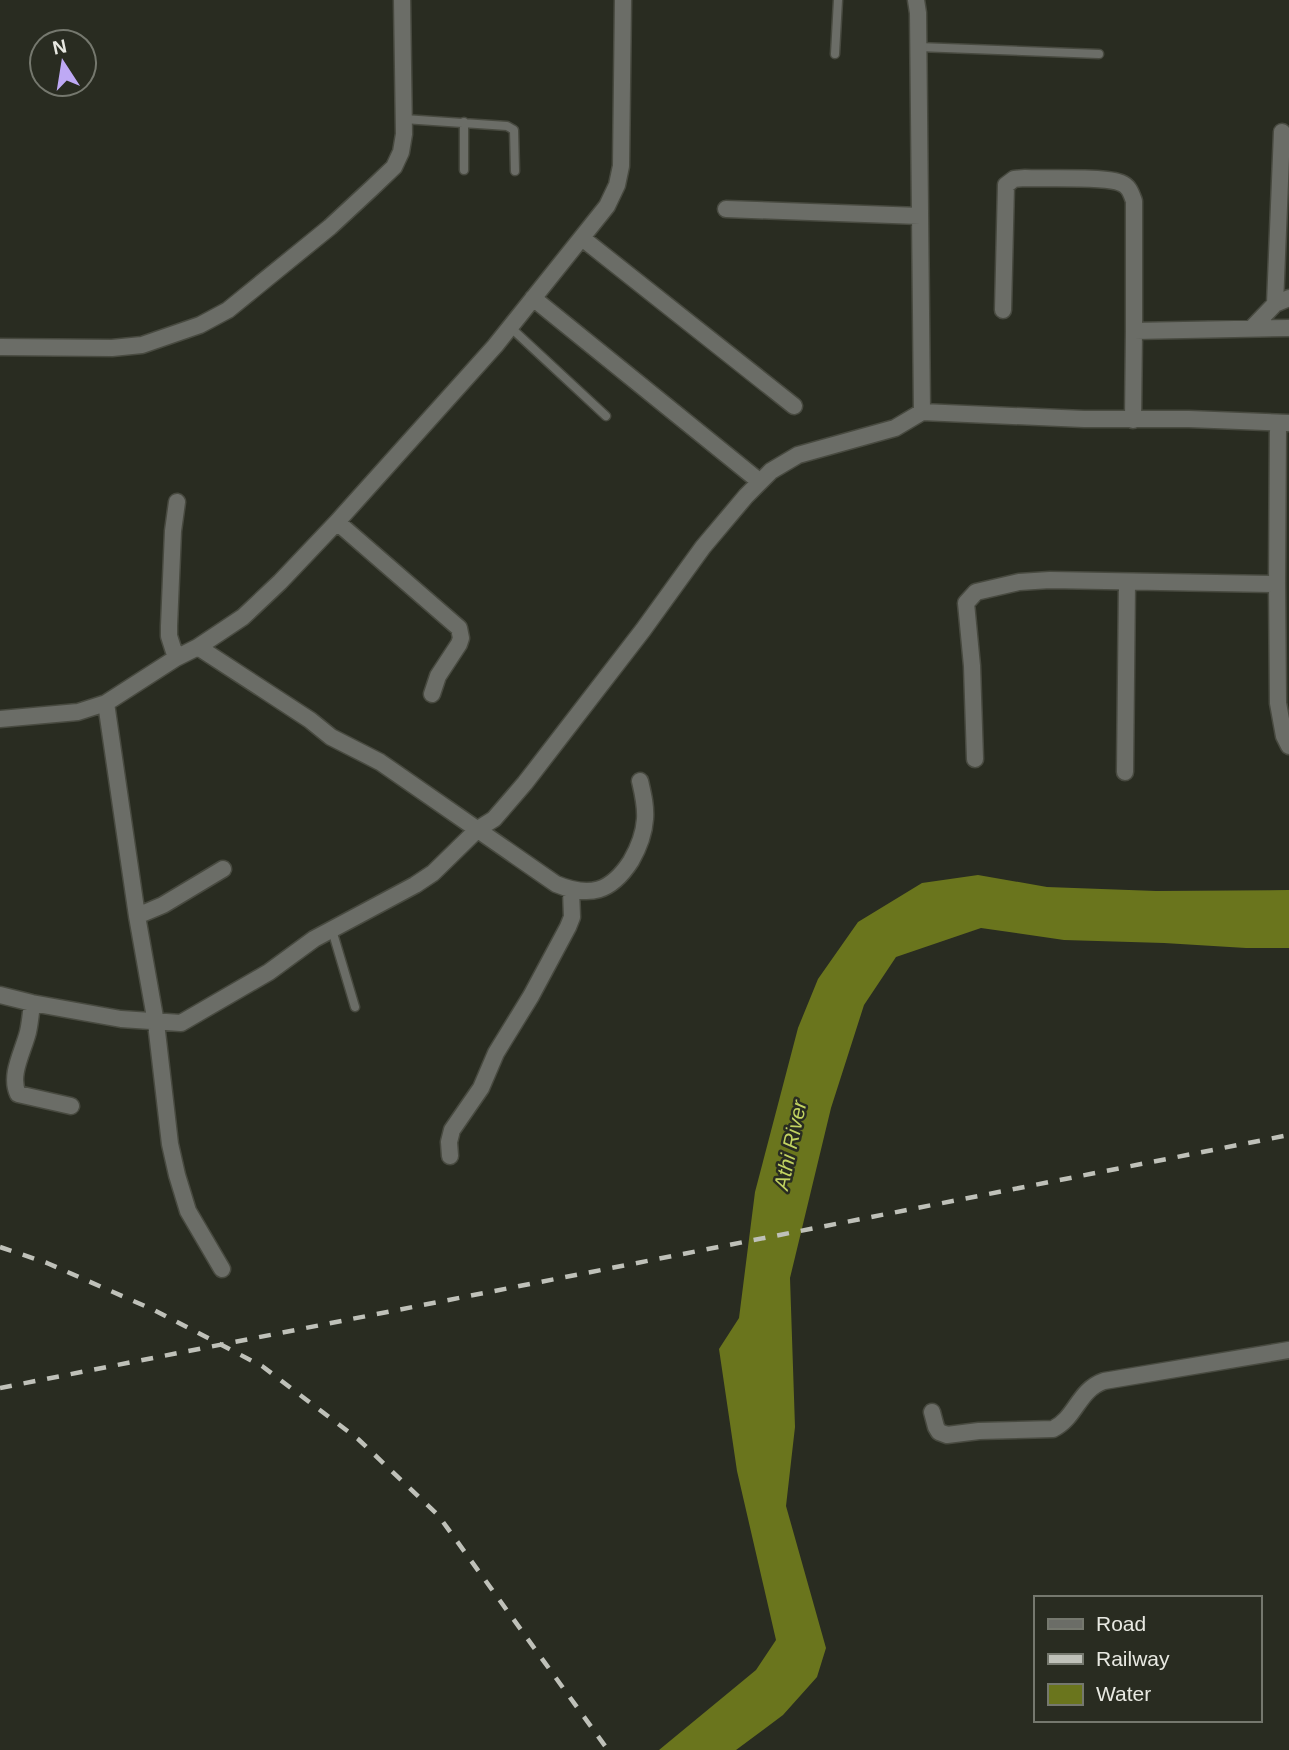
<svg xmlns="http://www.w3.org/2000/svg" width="1289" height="1750" viewBox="0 0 1289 1750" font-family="Arial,sans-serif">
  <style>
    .water { fill: #6a751d }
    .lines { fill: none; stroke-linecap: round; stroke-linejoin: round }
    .lane-casing { stroke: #484a40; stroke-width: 11 }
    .street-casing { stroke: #484a40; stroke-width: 19 }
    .lane { stroke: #6b6d67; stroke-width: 8 }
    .street { stroke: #6b6d67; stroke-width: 16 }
    .rail { stroke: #bfc1b9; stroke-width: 4.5; stroke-dasharray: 12 12; stroke-linecap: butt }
    .labels { text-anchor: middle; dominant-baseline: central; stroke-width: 5; stroke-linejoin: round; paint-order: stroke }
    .water-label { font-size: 21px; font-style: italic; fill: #c2d361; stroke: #292c21 }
  </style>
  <rect width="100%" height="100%" fill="#292c21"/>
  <path class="water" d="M978 875 1047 887 1156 891 1289 890V948H1246L1164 943 1064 940 981 928 896 957 864 1005 831 1108 790 1278 795 1427 786 1506 826 1648 817 1677 783 1715 736 1750H659L756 1670 776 1640 737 1471 719 1349 739 1318 755 1192 798 1028 818 979 858 922 922 883Z"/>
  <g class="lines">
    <defs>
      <path id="lane" d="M918 47 1099 54
        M835 54 838 0
        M404 119 507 126 514 130 515 171
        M464 170V122
        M510 327 606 416
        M332 930 355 1007"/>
      <path id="street" d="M916 0 918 13 922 412
        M726 209 920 216
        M582 238 794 406
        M533 298 759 481
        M1275 304 1282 132
        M1003 310 1006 185 1014 179 1025 178C1045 179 1107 176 1121 183 1129 186 1131 193 1134 201V331L1289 328
        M1252 328 1275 304 1289 298
        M0 347 112 348 142 345 200 325 228 310 330 227 372 188 394 167 401 152 404 134 402 0
        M1133 420 1134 331
        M337 522 459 628 461 638 459 644 438 676 432 694
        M1277 584 1278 703 1284 736 1289 746
        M198 647 310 720 331 737 380 762 556 884C590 898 611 892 631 861 639 847 644 835 645 819 646 806 643 794 640 781
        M176 658 169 636V626L173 531 177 502
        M106 703 137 916 156 1023 170 1144 177 1175 188 1211 222 1269
        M0 719 78 712 106 703 176 658 198 647 243 617 280 582 337 522 495 346 607 206 617 185 621 166 623 0
        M975 759 972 666 966 603 976 592 1019 582 1050 580 1277 584 1278 423
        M1125 772 1127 582
        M137 916 163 905 223 869
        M0 995 32 1003 121 1019 181 1023 269 972 314 939 415 885 433 873 478 829 494 819 525 783 643 630 703 547 746 496 771 471 798 455 895 428 922 412 1084 419H1189L1289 423
        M32 1003C31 1013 30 1023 28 1032 23 1052 9 1075 18 1094L71 1106
        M450 1156 449 1142 452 1130 481 1088 496 1053 531 996 568 927 572 917 571 890
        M932 1412 936 1427 939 1432 947 1435 979 1431 1053 1429C1076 1418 1078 1390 1104 1381L1289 1350"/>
    </defs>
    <use href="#lane" class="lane-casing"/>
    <use href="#street" class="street-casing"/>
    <use href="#lane" class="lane"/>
    <use href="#street" class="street"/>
    <path class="rail" d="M0 1247 47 1263 154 1310 262 1366 358 1439 438 1515 608 1750
      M0 1388 1289 1135"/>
  </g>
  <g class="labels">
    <g class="water-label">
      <text transform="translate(790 1145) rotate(-78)">Athi River</text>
    </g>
  </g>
  <rect x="1034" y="1596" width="228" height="126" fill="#292c21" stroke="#75786e" stroke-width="2"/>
  <rect x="1048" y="1619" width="35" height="10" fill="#6b6d67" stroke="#75786e" stroke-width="2"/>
  <text x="1096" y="1631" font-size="21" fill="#e8e9e2">Road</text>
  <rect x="1048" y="1654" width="35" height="10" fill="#bfc1b9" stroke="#75786e" stroke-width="2"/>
  <text x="1096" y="1666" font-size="21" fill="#e8e9e2">Railway</text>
  <rect x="1048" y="1684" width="35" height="21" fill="#6a751d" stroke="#75786e" stroke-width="2"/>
  <text x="1096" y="1701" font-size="21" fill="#e8e9e2">Water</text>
  <g transform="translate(63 63) rotate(348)"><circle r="33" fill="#292c21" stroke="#75786e" stroke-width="2"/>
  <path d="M0-5L12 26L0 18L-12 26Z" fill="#bea9f5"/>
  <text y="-10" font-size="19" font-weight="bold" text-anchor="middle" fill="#e8e9e2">N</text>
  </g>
</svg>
